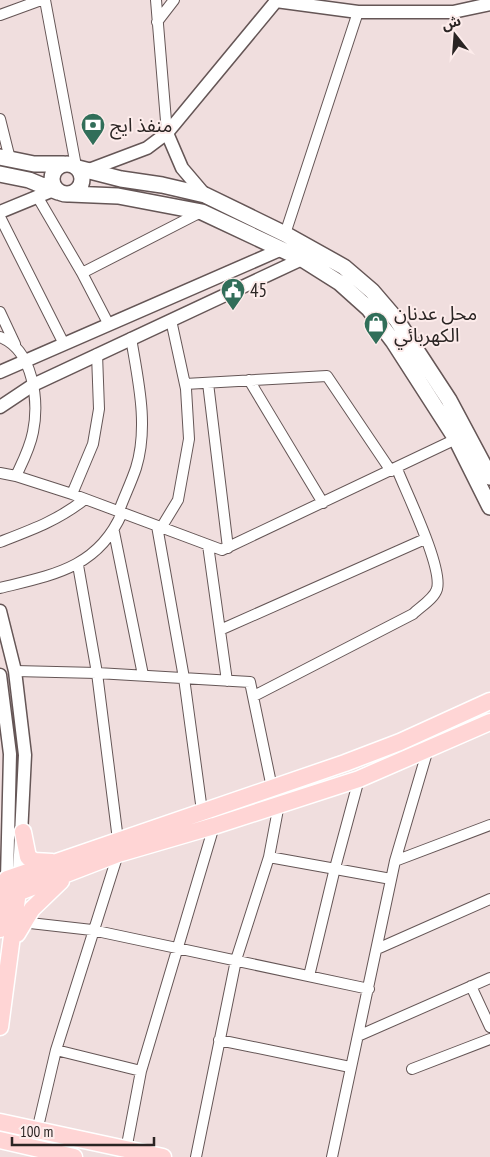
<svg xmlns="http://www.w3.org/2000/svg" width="490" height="1157" viewBox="0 0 490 1157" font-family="'PT Sans Narrow','Noto Sans Arabic',sans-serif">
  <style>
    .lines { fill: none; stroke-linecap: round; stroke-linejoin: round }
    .minor-casing { stroke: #655656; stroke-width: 12 }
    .tertiary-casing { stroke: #655656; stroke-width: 15 }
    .secondary-casing { stroke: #655656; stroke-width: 18 }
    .primary-casing { stroke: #fff; stroke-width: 19 }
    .minor { stroke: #fff; stroke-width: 10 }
    .tertiary { stroke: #fff; stroke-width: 12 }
    .secondary { stroke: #fff; stroke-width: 15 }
    .primary { stroke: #ffd5d5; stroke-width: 16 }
    .labels { text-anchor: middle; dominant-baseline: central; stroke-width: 4; stroke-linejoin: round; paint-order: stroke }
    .poi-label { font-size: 19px; fill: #2a2423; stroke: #fdeceb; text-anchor: start }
  </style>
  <rect width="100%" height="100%" fill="#f0dede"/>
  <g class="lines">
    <defs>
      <path id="minor" d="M45 0 76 166
        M156 0 167 133
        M0 15 41 0
        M157 22 174 0
        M0 119 10 159
        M37 196 82 273 108 323
        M0 217 64 344
        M285 234 358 12
        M82 273 201 212
        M0 312 15 344
        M0 337C34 350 39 402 33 432 30 448 23 461 16 476
        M249 380 323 503
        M208 383 228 548
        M185 384 327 376 391 471
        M0 473 16 476 72 494 222 550 456 439
        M72 494 93 444 99 409 97 354
        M119 511C124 497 131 483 136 468 149 426 138 380 131 338
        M157 526 184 678 202 811
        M161 528 178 500 189 439 186 389 171 320
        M114 532 143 675
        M0 542C31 530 59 520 85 499
        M208 545 227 681
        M78 565 97 673 118 840
        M0 588C53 575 98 568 122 513
        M220 630 425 539
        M15 671 97 673 250 682 272 788
        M254 696 413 614C420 607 434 599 437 589 443 567 406 492 397 469
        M269 857 391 879
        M395 861 490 825
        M21 922 92 930 369 989
        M377 949 490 899
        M309 976 335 868 359 779
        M471 986 490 1027
        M358 1036 490 978
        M219 1040 350 1067
        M56 1050 141 1071
        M412 1069 490 1039
        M37 1131 56 1050 118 854
        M126 1150 141 1071 214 826
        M196 1157 236 960 269 857 279 804
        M332 1157 395 861 428 749"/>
      <path id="tertiary" d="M276 1 358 12H453L490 4
        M167 133 182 168 205 195
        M86 171 147 148 167 133 277 0
        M0 212 56 189
        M0 372 282 249
        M0 407 33 385 302 259
        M0 611 15 671 25 755 19 875
        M0 675 10 754 7 879 0 881"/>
      <path id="secondary" d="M0 157 34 164H64
        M52 179a15 15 0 1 1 30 0a15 15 0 1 1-30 0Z
        M78 168 121 179 162 185 205 195 285 234 344 267 372 291 396 319 449 400 490 477
        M0 174 29 180 58 192
        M70 194 118 196 202 212 302 259 340 283 369 309 393 341 456 439 490 507"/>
      <path id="primary" d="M23 832 28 857 34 861 52 862
        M4 898 118 854 214 826 359 779 490 722
        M0 929 7 879 345 763 400 742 490 701
        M17 934 32 909 61 881
        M0 1027 19 883
        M0 1122 163 1157
        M0 1140 74 1157"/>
    </defs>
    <use href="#minor" class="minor-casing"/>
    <use href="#tertiary" class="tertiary-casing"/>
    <use href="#secondary" class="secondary-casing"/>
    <use href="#primary" class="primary-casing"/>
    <use href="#minor" class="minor"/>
    <use href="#tertiary" class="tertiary"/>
    <use href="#secondary" class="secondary"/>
    <use href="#primary" class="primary"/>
  </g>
  <defs>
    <symbol id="bank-pin" viewBox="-11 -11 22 30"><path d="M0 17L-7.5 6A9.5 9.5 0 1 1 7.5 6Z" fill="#316e59" stroke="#fdeceb"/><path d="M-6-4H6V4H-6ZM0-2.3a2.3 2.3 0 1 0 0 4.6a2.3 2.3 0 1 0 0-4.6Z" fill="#fff"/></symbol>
    <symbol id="civic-pin" viewBox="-11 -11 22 30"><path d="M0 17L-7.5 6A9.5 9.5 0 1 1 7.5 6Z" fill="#316e59" stroke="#fdeceb"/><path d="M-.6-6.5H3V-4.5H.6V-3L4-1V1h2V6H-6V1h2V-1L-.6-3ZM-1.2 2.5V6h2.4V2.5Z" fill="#fff"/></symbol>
    <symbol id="shop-pin" viewBox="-11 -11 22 30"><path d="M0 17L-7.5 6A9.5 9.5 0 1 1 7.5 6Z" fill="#316e59" stroke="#fdeceb"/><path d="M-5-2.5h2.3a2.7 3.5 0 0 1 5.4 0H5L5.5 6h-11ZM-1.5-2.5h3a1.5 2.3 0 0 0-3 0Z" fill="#fff"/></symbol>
  </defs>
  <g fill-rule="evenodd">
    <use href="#bank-pin" x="79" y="111" width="28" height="38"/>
    <use href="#civic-pin" x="219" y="276" width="28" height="38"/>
    <use href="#shop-pin" x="362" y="310" width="28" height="38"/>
  </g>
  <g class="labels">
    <g class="poi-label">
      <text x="110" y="125">منفذ ايج</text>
      <text x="250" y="290">45</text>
      <text x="394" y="313">محل عدنان<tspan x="394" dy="22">الكهربائي</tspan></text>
    </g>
  </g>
  <g transform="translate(455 35) rotate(343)" stroke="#fdeceb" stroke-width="4" paint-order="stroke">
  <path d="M0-4L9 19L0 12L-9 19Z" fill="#2a2423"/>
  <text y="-8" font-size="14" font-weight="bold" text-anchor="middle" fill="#2a2423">ش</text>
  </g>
  <path d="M12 1137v8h142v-8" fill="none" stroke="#2a2423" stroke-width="2.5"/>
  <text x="20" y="1137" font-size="15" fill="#2a2423" stroke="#fdeceb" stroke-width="4" paint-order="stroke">100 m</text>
</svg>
